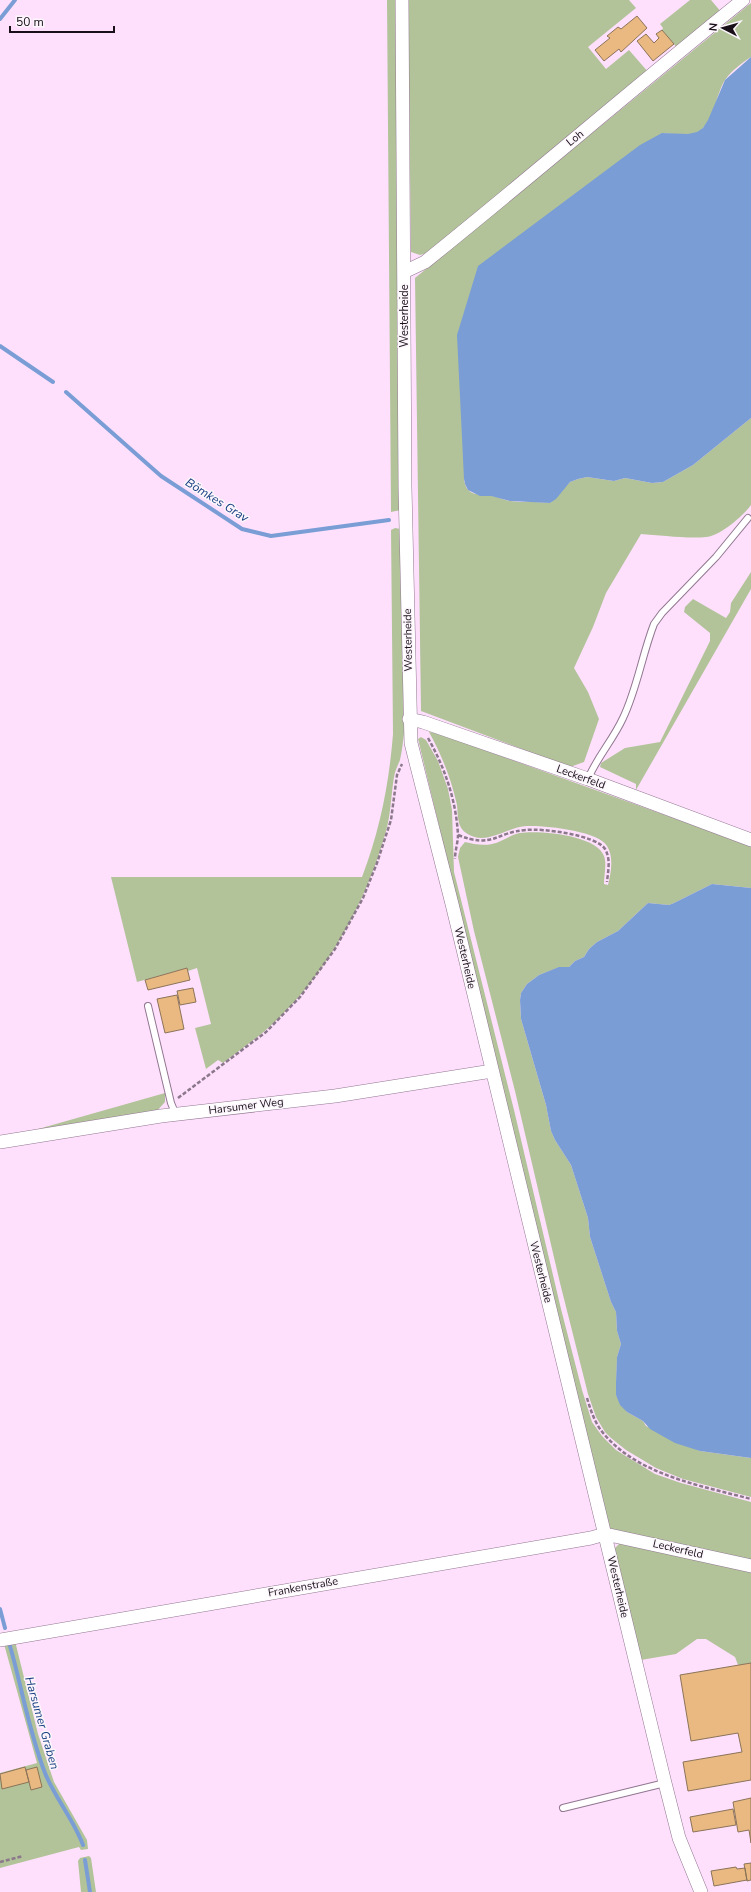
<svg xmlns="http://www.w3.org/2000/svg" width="751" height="1892" viewBox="0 0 751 1892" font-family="'Nunito Sans',sans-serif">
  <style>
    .green { fill: #b2c39a }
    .water { fill: #7a9dd5 }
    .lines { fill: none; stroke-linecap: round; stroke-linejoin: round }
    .stream { stroke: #7a9dd5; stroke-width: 4 }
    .building { fill: #e9b981; stroke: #8b7358 }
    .service-casing { stroke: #927791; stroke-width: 8 }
    .minor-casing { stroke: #927791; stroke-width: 14 }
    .path { stroke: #8b788b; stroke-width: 2.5; stroke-dasharray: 4 2; stroke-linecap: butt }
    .service { stroke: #fff; stroke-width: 6 }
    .minor { stroke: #fff; stroke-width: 13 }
    .labels { text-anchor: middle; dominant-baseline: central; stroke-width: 3; stroke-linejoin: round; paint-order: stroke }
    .street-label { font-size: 11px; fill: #180f18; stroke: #fcf6fc }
    .water-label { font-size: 12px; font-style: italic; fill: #133c7f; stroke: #fcf6fc }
  </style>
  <rect width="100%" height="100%" fill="#fee0fd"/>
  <path class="green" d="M387 0H397L401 510 391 512Z
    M408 0H629L636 8 588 47 606 69 629 50 649 73 430 252 420 255 411 252Z
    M690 0H711L722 13 678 49 662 30 663 28 660 24Z
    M751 3V57C742 63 731 71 725 80 716 93 713 127 696 133 686 136 673 134 662 133L464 479C466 497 479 494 492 496 498 497 504 500 510 501 523 503 537 501 550 503L570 482 578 479 587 477 614 481 625 478 652 483 663 482 693 465 751 418V505C743 516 720 536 706 537 688 539 659 535 641 534L606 593 593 627 574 668 588 692 599 719 584 762 570 767 421 711 415 278Z
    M395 528 401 529 404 733C403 742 402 751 400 760 398 765 395 771 394 777 391 795 391 813 386 831 366 905 324 979 267 1029 253 1041 238 1052 223 1063L218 1060 206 1069 195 1028 211 1024 197 968 188 971 187 968 137 982 111 877H362C380 830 389 784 393 734L391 530Z
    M751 572V589L636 790V784L600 767 601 763 625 748 660 742 710 641V633L684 612 685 607 693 599 726 618 730 612 731 603Z
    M429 732 437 733 751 846V888L712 884 674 903 669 905 648 903 618 931 597 942 589 949 584 957 575 961 569 967H560L539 975 527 984 521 993 520 1000 521 1019 546 1105 551 1131 555 1140 571 1165 588 1218 590 1237 611 1302 616 1312 617 1331 621 1344 617 1357 616 1395 627 1412 643 1421 646 1426 700 1451 751 1458V1497L683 1479 656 1468 626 1450 611 1438 605 1432 596 1417 588 1394 560 1283 515 1091 474 931 458 857 460 848 465 842C474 844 482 846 492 844 502 842 510 835 520 833 539 830 597 835 604 856 607 864 604 875 604 884L608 885C611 873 614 857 607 846 599 831 544 825 527 826 506 827 486 847 466 833 457 827 458 815 457 805 451 778 442 756 429 732Z
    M421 737 426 740 438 761 448 789 452 810 454 872 514 1110 561 1309 582 1390 592 1422 602 1436 616 1450 655 1474 681 1483 751 1502V1562L609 1529 418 739Z
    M165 1093V1102L157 1111 76 1123 10 1137Z
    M620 1543 751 1572V1663L738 1665 735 1657 706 1639H697L676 1654 641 1660 614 1549Z
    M15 1641 38 1734 54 1782 87 1840 88 1849 81 1850 79 1847 0 1868V1773L37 1763 4 1644Z
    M89 1856 91 1858 96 1892H81L78 1861 80 1858Z"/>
  <path class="water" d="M751 57V418L693 465 663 482 652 483 625 478 614 481 587 477 578 479 570 482 556 499 550 503 510 501 491 496H480L468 490 465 484 464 479 457 335 478 266 640 145 662 133 688 134 697 132 703 128 708 120 725 80Z
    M712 884 751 888V1458L700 1451 675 1443 650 1429 643 1421 627 1412 620 1405 616 1395V1382L617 1357 621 1344 617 1331 616 1312 611 1302 590 1237 588 1218 571 1165 555 1140 551 1131 546 1105 521 1019 520 1000 521 993 527 984 539 975 559 967H569L575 961 584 957 589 949 597 942 618 931 648 903 669 905 674 903Z"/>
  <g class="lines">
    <path class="stream" d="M0 19 15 0
      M0 346 53 382
      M66 392 161 476 242 529 271 536 389 520
      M0 1609 5 1628
      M10 1646C22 1688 29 1732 45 1773 55 1798 74 1820 83 1845
      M85 1860 90 1892"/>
  </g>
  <path class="building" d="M637 16 647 28 621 52 619 49 604 61 595 50 610 38 607 36 618 27 621 29Z
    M662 30 674 44 653 61 637 41 646 34 654 43 659 38 656 34Z
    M187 968 190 980 148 990 145 980Z
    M193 988 196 1002 180 1005 177 991Z
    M177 995 184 1029 165 1033 157 999Z
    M751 1663V1780L688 1791 683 1762 742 1752 738 1733 691 1741 680 1675Z
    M25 1767 29 1782 2 1789 0 1774Z
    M37 1767 42 1787 31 1790 26 1770Z
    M751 1798V1843L749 1830 738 1832 733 1802Z
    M733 1809 736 1825 693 1832 690 1817Z
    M751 1863V1880L747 1881 744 1864Z
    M736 1867 737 1869 745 1868 747 1880 714 1886 711 1871Z"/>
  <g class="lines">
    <defs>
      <path id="service" d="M588 779C597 757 613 740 623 718 637 689 642 655 654 624L662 613 716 557 748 518
        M148 1006 171 1103 176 1115
        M563 1808 665 1783"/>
      <path id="minor" d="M402 0 405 487 411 743 452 904 665 1783 679 1838 701 1892
        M404 272 425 262C532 176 636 86 743 0
        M409 719 423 722 588 779 751 840
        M0 1142 161 1116 335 1096 492 1071
        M0 1640 591 1538 605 1534 751 1566"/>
    </defs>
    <use href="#service" class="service-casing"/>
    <use href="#minor" class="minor-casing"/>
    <path class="path" d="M428 738C445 768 456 800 458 835 458 842 455 851 455 859
      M458 835C493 849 496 832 526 830 542 828 596 835 605 849 611 859 608 871 607 882
      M178 1098 266 1032 300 997 335 949 363 898 377 863 391 820 397 775 402 764
      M587 1398C591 1411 595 1424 604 1434 638 1475 702 1486 751 1499
      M0 1862 23 1856"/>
    <use href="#service" class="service"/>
    <use href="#minor" class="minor"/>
  </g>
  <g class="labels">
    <g class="street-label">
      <text transform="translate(575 138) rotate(-39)">Loh</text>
      <text transform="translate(404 316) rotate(-90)">Westerheide</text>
      <text transform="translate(408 640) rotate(-91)">Westerheide</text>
      <text transform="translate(581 777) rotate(20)">Leckerfeld</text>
      <text transform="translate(465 958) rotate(77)">Westerheide</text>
      <text transform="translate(246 1106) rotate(-7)">Harsumer Weg</text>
      <text transform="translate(541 1272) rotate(76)">Westerheide</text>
      <text transform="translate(678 1549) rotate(13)">Leckerfeld</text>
      <text transform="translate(303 1587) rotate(-10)">Frankenstraße</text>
      <text transform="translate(618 1587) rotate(77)">Westerheide</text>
    </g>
    <g class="water-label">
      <text transform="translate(217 500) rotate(32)">Bömkes Grav</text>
      <text transform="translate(42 1723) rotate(74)">Harsumer Graben</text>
    </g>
  </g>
  <g transform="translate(723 28) rotate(276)" stroke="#fcf6fc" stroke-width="3" paint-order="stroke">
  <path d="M0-3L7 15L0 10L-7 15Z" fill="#180f18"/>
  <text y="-6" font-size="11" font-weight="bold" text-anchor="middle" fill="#180f18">N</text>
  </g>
  <path d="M10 26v6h104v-6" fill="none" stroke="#180f18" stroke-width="2"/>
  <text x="16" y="26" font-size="12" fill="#180f18" stroke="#fcf6fc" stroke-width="3" paint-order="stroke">50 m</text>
</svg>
